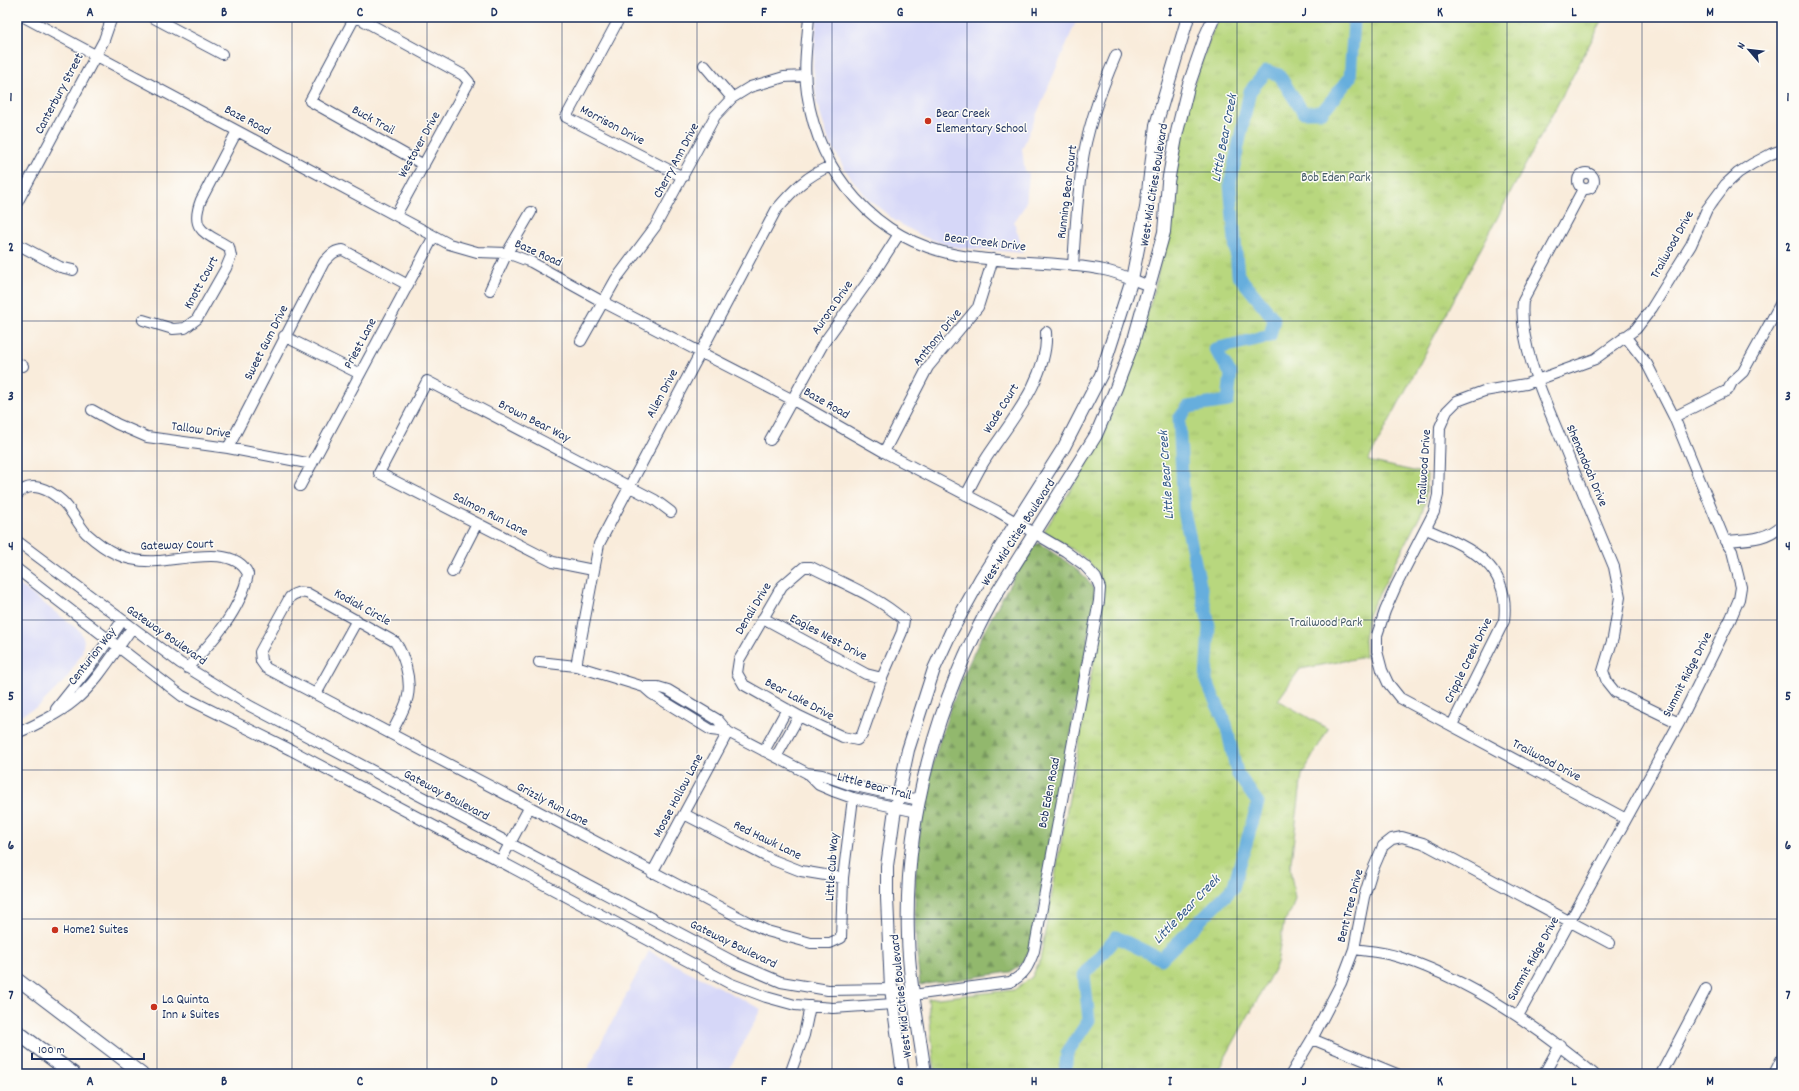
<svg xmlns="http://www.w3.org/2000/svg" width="1799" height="1091" viewBox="0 0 1799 1091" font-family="Dekko,sans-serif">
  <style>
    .built { fill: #d6d7f8 }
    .forest { fill: url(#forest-firs); stroke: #567466 }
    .park { fill: url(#park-tufts); stroke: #6a836e }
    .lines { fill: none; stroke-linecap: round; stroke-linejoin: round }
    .river { stroke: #66aedd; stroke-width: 13 }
    .minor-casing { stroke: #3c4b71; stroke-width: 12 }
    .major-casing { stroke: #3c4b71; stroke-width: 14 }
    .highway-casing { stroke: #3c4b71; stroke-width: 16 }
    .minor { stroke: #fff; stroke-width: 10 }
    .major { stroke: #fff; stroke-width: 12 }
    .highway { stroke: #fff; stroke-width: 14 }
    .grid { fill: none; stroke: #1b2f5e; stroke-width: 1; stroke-opacity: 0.55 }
    .poi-dot { fill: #c8321e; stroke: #fdfcf7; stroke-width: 1.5 }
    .labels { text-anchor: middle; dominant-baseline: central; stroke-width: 3; stroke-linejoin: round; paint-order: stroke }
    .street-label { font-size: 13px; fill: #1b2f5e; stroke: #fdfcf7 }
    .poi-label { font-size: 13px; fill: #1b2f5e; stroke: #fdfcf7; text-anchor: start }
    .park-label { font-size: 13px; fill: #425966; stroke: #fdfcf7 }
    .water-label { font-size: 14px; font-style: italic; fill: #355b8a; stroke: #fdfcf7 }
    .neatline { fill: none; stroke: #1b2f5e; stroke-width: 1.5 }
    .grid-label { font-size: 13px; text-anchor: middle; font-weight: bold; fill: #1b2f5e }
  </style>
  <defs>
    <pattern id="forest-firs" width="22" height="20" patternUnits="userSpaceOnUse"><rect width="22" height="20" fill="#92b86d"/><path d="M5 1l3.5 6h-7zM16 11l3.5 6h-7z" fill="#76965d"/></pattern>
    <pattern id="park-tufts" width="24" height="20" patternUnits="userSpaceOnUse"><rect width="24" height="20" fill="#b8d77e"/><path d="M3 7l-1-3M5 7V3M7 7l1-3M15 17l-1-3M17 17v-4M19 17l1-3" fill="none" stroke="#9eb96f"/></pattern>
  </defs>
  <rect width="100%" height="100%" fill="#fdfcf7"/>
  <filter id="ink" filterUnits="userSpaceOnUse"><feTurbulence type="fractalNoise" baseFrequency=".025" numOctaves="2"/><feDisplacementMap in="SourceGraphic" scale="8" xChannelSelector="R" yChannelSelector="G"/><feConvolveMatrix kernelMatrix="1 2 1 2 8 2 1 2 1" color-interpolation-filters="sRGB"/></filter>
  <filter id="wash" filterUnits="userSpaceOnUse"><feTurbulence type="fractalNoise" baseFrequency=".012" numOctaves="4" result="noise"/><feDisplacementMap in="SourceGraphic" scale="16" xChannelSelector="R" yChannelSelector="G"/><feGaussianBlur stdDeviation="0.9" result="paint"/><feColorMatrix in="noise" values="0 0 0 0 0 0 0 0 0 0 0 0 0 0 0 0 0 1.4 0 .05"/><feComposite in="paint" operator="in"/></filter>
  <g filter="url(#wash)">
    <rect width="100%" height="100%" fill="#f9ecdb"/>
    <path class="built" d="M817 17H1078L1022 149 1025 172 1029 173 1026 204 1014 222 1024 253 953 247 924 237 895 221 864 195 844 168 828 138 817 104 813 65Z
      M17 583 80 631 84 640 82 653 67 678 39 706 17 717Z
      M649 951 761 1009 727 1074H585Z"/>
    <path class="forest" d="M1039 543C1059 558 1087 571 1096 595L1033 943C1027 956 1024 966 1010 972L920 985C899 817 944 687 1033 546Z"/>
    <path class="park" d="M1218 17H1604L1368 461 1427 474 1425 503 1421 514 1368 615 1364 640 1365 657 1300 669 1278 700 1328 729 1302 775 1290 869 1295 899 1291 912 1284 921 1277 964 1216 1074H935L928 999 1014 990 1032 977 1040 960 1102 614C1102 604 1105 592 1102 583 1097 561 1062 543 1044 531L1079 477 1102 437 1122 390 1138 345 1155 288 1167 227 1172 183 1192 88Z"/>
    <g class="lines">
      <path class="river" d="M1065 1074 1067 1053 1089 1020 1084 975 1116 937 1161 959 1233 888 1258 803 1237 773 1226 724 1206 681 1209 625 1184 512 1179 419 1188 407 1228 401 1231 374 1215 349 1270 336 1274 319 1238 275 1230 184 1250 91 1267 71 1279 75 1303 112H1322L1350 78 1354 21 1356 17"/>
    </g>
  </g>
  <g filter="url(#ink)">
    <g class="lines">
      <defs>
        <path id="minor" d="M152 17 222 54
          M355 17 310 101 424 165
          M357 17 463 75 469 82 396 215
          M620 17 566 117 683 177
          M809 17C807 42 803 68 807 93 819 174 875 240 957 255 1005 264 1056 260 1104 270 1120 273 1135 281 1150 286
          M704 65 732 98
          M1578 181a8 8 0 1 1 16 0a8 8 0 1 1-16 0Z
          M1583 189 1523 301C1518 345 1547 405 1564 446 1580 486 1597 526 1614 567L1620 597 1613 638 1603 671 1607 682 1615 692 1679 723
          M17 203 104 40 112 17
          M17 244 60 267 73 270
          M1073 266C1075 232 1077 199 1082 165 1087 127 1101 90 1116 55
          M490 290 507 253 531 212
          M143 320 173 329 185 328 197 319 226 268 231 256 229 247C206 233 189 231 201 200L237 131
          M284 336 360 374
          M581 341 616 279 655 227 715 116 732 98 750 87 784 77 805 76
          M17 363 23 366
          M92 410 117 424 147 437 228 448 312 464
          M1674 417 1728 390 1732 382 1743 372 1782 301
          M770 440 823 344 874 273 899 234
          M228 448 324 262C330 256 334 250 343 250L408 285
          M884 452 928 367 978 307 993 259
          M300 486 434 236
          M17 495C30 479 50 490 62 501 72 510 77 523 86 533 95 541 105 549 116 554 129 560 143 562 157 561 182 560 235 544 248 574 241 610 212 643 187 668
          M966 495C973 482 979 469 987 457 1010 422 1049 377 1046 332
          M1426 529C1470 548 1511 564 1504 621L1452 725
          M17 541 180 663 250 706 736 963 781 982 828 990 891 989 913 995
          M1725 541C1746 539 1765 541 1782 525
          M804 567H811C842 583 877 596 904 620L902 632 882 678 862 735 857 740 843 737 799 716 744 685 737 673 739 660 782 586Z
          M17 569 182 696 291 750 729 983 766 997 795 1005 833 1008 893 1004 913 995 1010 982C1025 975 1029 965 1034 951L1099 601 1100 588 1096 578 1084 565 1065 551 997 511 884 452 793 400 603 302 531 262 507 253 477 252 449 244 24 17
          M593 570 553 562 379 473 427 381 655 500 671 512
          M452 572 477 523
          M763 618 866 674 882 678
          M539 662 576 666 644 687H658L668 690 718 720 728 732
          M576 666 599 544 776 210C792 191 807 175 831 166
          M644 687 652 694 711 730 728 732 807 773 822 775 851 785 919 800
          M316 694 357 620
          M56 709 88 669 122 621
          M17 733C34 726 60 713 74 701 95 685 116 650 132 628
          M391 734C404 708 414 697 406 667 403 657 401 650 395 642L307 593C300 592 296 592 290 597L260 652 261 661 266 668 748 922 767 931 811 943H830L841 938 843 878 853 798
          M764 751 787 709
          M776 757 799 716
          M807 773 819 785 833 791 853 798 917 812
          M684 814 773 860 801 871 843 878
          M1626 819 1400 698 1388 683 1382 670 1377 651V635L1385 611 1396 586 1434 512 1438 495 1440 427 1447 411 1457 401 1484 391 1526 384 1595 359 1636 329 1652 308 1691 245 1707 209 1725 185 1738 173 1752 164 1771 154 1782 150
          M500 862 529 808
          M652 873 728 732
          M1354 949C1369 951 1385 952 1399 957 1471 980 1537 1026 1594 1074
          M1518 1016 1679 723 1731 618 1739 599 1741 587 1732 551 1725 541 1674 417 1647 364 1625 336
          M1312 1039 1397 1074
          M790 1074 804 1035 810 1006
          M1291 1074 1312 1039 1341 983 1354 949 1364 897 1371 874 1383 846 1392 839 1402 837 1423 843 1610 943
          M1544 1074 1560 1045
          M1661 1074 1706 989
          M1774 1074 1782 1058"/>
        <path id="major" d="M17 979 142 1074
          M903 1074 891 989 887 898V866L894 816 908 750 934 669 951 632 981 578 1064 447 1101 375 1132 279 1146 208 1156 125 1188 17
          M925 1074C919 1028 909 982 908 936 904 817 937 699 995 596L1096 435 1116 388 1133 343 1164 232 1168 182 1177 132 1188 87 1206 35 1214 17"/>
        <path id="highway" d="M17 1032 73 1074"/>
      </defs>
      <use href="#minor" class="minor-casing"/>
      <use href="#major" class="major-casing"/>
      <use href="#highway" class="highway-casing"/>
      <use href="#minor" class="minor"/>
      <use href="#major" class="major"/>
      <use href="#highway" class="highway"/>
    </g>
  </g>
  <path class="grid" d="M157 17V1074M292 17V1074M427 17V1074M562 17V1074M697 17V1074M832 17V1074M967 17V1074M1102 17V1074M1237 17V1074M1372 17V1074M1507 17V1074M1642 17V1074M17 172H1782M17 321H1782M17 471H1782M17 620H1782M17 770H1782M17 919H1782"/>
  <g class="poi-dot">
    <circle cx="928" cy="121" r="4"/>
    <circle cx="55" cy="930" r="4"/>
    <circle cx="154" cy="1007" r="4"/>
  </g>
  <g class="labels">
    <g class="street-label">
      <text transform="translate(60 94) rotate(-62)">Canterbury Street</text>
      <text transform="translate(247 121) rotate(28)">Baze Road</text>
      <text transform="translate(373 121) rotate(29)">Buck Trail</text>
      <text transform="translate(612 126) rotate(28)">Morrison Drive</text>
      <text transform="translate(420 145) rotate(-61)">Westover Drive</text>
      <text transform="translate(677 161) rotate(-62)">Cherry Ann Drive</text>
      <text transform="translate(1155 185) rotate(-81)">West Mid Cities Boulevard</text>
      <text transform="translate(1068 192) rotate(-83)">Running Bear Court</text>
      <text transform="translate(985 243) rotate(7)">Bear Creek Drive</text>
      <text transform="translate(1673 245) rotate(-61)">Trailwood Drive</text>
      <text transform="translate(538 254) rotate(24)">Baze Road</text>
      <text transform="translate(202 283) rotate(-61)">Knott Court</text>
      <text transform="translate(833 308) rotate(-55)">Aurora Drive</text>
      <text transform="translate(938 338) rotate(-51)">Anthony Drive</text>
      <text transform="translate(267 343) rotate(-63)">Sweet Gum Drive</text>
      <text transform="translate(361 344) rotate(-62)">Priest Lane</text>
      <text transform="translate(663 394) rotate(-62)">Allen Drive</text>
      <text transform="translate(826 404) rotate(30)">Baze Road</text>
      <text transform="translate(1002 409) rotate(-58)">Wade Court</text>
      <text transform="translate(534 422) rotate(27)">Brown Bear Way</text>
      <text transform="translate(201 431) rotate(8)">Tallow Drive</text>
      <text transform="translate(1586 466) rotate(67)">Shenandoah Drive</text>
      <text transform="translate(1425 467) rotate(-86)">Trailwood Drive</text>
      <text transform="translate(490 515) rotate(27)">Salmon Run Lane</text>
      <text transform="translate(1019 533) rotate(-57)">West Mid Cities Boulevard</text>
      <text transform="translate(177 546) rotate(-2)">Gateway Court</text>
      <text transform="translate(362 608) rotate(29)">Kodiak Circle</text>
      <text transform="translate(754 609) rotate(-59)">Denali Drive</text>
      <text transform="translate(166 636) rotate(35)">Gateway Boulevard</text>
      <text transform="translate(828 638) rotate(28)">Eagles Nest Drive</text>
      <text transform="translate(93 657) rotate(-52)">Centurion Way</text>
      <text transform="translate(1469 661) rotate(-64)">Cripple Creek Drive</text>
      <text transform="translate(1688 675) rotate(-63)">Summit Ridge Drive</text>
      <text transform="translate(799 700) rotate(28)">Bear Lake Drive</text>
      <text transform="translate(1546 761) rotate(28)">Trailwood Drive</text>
      <text transform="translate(874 787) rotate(15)">Little Bear Trail</text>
      <text transform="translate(1050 793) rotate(-79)">Bob Eden Road</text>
      <text transform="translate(446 796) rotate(28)">Gateway Boulevard</text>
      <text transform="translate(679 796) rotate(-62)">Moose Hollow Lane</text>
      <text transform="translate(552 805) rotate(28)">Grizzly Run Lane</text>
      <text transform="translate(767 841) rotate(26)">Red Hawk Lane</text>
      <text transform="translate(833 867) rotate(-86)">Little Cub Way</text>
      <text transform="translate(1351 906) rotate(-76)">Bent Tree Drive</text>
      <text transform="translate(733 945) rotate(26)">Gateway Boulevard</text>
      <text transform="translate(1534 959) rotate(-61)">Summit Ridge Drive</text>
      <text transform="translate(902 996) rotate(-96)">West Mid Cities Boulevard</text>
    </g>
    <g class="poi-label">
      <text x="936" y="114">Bear Creek<tspan x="936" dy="15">Elementary School</tspan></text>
      <text x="63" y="930">Home2 Suites</text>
      <text x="162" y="1000">La Quinta<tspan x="162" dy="15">Inn &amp; Suites</tspan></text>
    </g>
    <g class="park-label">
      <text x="1336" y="178">Bob Eden Park</text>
      <text x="1326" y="623">Trailwood Park</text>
    </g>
    <g class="water-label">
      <text transform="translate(1225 138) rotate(-79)">Little Bear Creek</text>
      <text transform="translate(1167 475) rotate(-94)">Little Bear Creek</text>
      <text transform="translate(1187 910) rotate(-46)">Little Bear Creek</text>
    </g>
  </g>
  <rect width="1799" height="1091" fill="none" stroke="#fdfcf7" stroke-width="44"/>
  <g transform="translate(1749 50) rotate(298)" stroke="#fdfcf7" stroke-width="3" paint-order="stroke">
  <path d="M0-3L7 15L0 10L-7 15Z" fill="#1b2f5e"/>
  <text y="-6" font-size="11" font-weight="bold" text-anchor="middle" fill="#1b2f5e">N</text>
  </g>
  <path d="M32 1053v6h112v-6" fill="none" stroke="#1b2f5e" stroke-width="2"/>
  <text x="38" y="1053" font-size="12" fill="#1b2f5e" stroke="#fdfcf7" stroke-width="3" paint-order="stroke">100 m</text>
  <rect x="22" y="22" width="1755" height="1047" class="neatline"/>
  <g class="grid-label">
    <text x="90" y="16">A</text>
    <text x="224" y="16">B</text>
    <text x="360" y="16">C</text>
    <text x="494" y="16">D</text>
    <text x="630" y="16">E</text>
    <text x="764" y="16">F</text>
    <text x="900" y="16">G</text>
    <text x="1034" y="16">H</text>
    <text x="1170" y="16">I</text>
    <text x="1304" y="16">J</text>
    <text x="1440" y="16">K</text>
    <text x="1574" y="16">L</text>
    <text x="1710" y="16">M</text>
    <text x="11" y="101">1</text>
    <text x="1788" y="101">1</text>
    <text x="11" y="251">2</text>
    <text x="1788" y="251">2</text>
    <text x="11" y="400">3</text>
    <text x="1788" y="400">3</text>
    <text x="11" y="550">4</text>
    <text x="1788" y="550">4</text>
    <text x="11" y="700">5</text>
    <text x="1788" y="700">5</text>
    <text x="11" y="849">6</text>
    <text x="1788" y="849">6</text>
    <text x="11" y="999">7</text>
    <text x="1788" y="999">7</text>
    <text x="90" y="1085">A</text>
    <text x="224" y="1085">B</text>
    <text x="360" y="1085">C</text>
    <text x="494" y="1085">D</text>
    <text x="630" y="1085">E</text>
    <text x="764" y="1085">F</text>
    <text x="900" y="1085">G</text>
    <text x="1034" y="1085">H</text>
    <text x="1170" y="1085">I</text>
    <text x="1304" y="1085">J</text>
    <text x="1440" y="1085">K</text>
    <text x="1574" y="1085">L</text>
    <text x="1710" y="1085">M</text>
  </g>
</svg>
